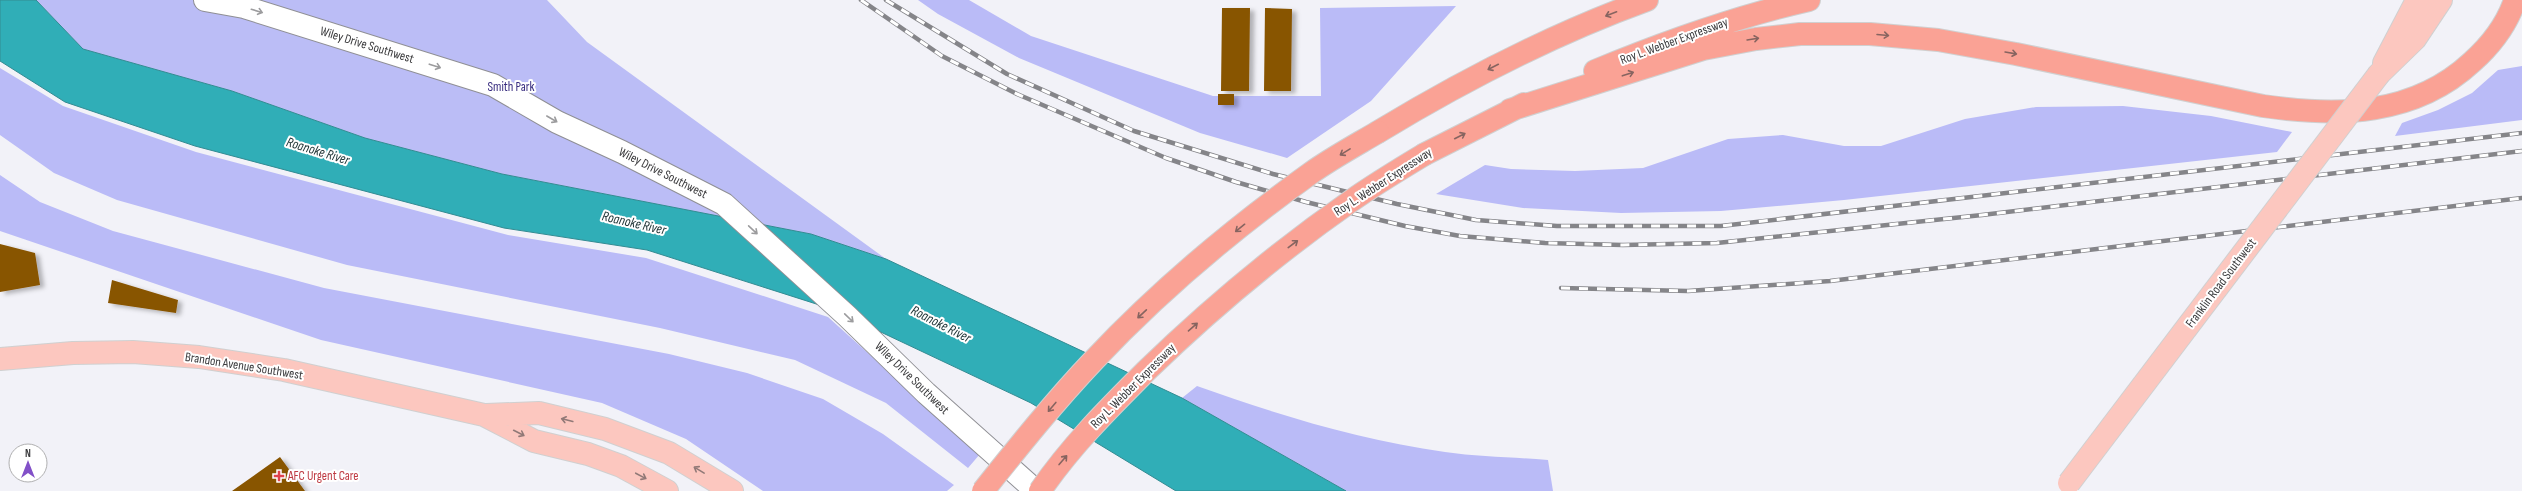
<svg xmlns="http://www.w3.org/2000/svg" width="2522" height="491" viewBox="0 0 2522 491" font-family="'Sofia Sans Condensed',sans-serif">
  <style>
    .green { fill: #bbbdf6 }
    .forest { fill: #babbf7 }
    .water { fill: #30aeb7; stroke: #338b92 }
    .building { fill: #885406; filter: url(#shadow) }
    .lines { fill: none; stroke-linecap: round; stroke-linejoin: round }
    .minor-casing { stroke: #8f8f94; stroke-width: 24 }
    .major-casing { stroke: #d0d0d0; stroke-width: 24 }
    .highway-casing { stroke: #d0d0d0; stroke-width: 24 }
    .minor { stroke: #fff; stroke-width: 22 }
    .major { stroke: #fcc7bf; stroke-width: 22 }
    .highway { stroke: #faa295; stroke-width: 22 }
    .rail-casing { stroke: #858589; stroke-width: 4.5 }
    .rail { stroke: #fff; stroke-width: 3; stroke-dasharray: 9; stroke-linecap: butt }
    .major-bridge-casing { stroke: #d0d0d0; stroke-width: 24; stroke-linecap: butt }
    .highway-bridge-casing { stroke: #d0d0d0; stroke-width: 24; stroke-linecap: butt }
    .major-bridge { stroke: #fcc7bf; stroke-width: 22 }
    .highway-bridge { stroke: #faa295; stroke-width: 22 }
    .oneway { stroke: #9c9c9e }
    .oneway2 { stroke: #876460 }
    .oneway3 { stroke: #917977 }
    .health-dot { fill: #e0444e; stroke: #fff; stroke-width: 1.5 }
    .labels { text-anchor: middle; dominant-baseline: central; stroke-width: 4; stroke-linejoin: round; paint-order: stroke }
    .street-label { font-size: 13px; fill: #3a3a3c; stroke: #fff }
    .park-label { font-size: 13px; fill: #362a7e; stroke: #fff }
    .health-label { font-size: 13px; fill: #be3a42; stroke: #fff; text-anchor: start }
    .water-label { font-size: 14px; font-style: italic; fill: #1e3335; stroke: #fff }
  </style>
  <defs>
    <filter id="shadow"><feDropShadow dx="4.5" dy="2.5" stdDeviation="2" flood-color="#0004"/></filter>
  </defs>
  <rect width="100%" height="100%" fill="#f2f2f8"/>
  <path class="green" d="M36 0H547L587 42 886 259 811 234 502 174 365 138 232 91 83 49Z"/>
  <path class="forest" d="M918 0H969L1031 36 1213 96H1321L1320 8 1456 6 1371 101 1287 158 1200 133 1019 58 938 14Z
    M2522 66V120L2395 136 2402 123 2438 110 2472 93 2498 70Z
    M0 68 63 106 196 152 508 235 646 258 828 317 980 454 968 468 886 403 795 360 660 328 347 265 117 200 54 173 0 135Z
    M2123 106 2211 116 2292 132 2277 152 1844 200 1721 211 1621 213 1523 208 1436 194 1485 165 1511 169 1575 171 1643 168 1728 139 1783 135 1844 146H1881L1965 119 2036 107Z
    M0 175 40 202 113 231 324 288 669 354 747 373 823 399 883 434 954 485 947 491H763L686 439 602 403 321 340 0 231Z
    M1197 386C1278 415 1360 440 1445 452 1479 457 1514 457 1548 460L1553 491H1346L1182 398Z"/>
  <path class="water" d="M0 0H36L83 49 232 91 365 138 502 174 811 234 886 259 1182 398 1346 491H1176L1031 403 832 309 647 250 504 228 195 146 65 102 0 61Z"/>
  <path class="building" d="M1222 8H1250L1249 91H1221Z
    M1265 8 1292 9 1291 91H1264Z
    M1218 94H1234V105H1218Z
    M0 244 35 253 40 285 0 292Z
    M112 280 178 300 176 313 108 303Z
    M280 457 305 491H232Z"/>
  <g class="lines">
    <defs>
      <path id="minor" d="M205 0 244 7 493 85 557 122 622 152 724 204 847 316 926 393 1036 491"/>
      <path id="major" d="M2384 63 2417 0
        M2379 74 2415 39 2441 0
        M0 359 73 353 133 352 199 357 284 370 484 415 534 441 588 454 621 466 667 491
        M486 415 539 413 605 429 669 453 732 491"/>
      <path id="highway" d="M1595 71C1665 42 1735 17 1809 0
        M1510 110 1703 49 1756 39 1800 34H1870L1938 40 2016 54 2263 106C2338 117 2414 116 2472 62 2491 45 2507 24 2515 0
        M1378 132C1464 80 1553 34 1647 0
        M1425 154 1524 104"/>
    </defs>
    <use href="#minor" class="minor-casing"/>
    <use href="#major" class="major-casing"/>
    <use href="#highway" class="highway-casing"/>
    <use href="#minor" class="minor"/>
    <use href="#major" class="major"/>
    <use href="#highway" class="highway"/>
    <defs>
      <path id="rail" d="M861 0 942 56 1017 94 1166 158 1236 182 1306 202 1405 226 1460 236 1545 243 1623 245 1717 243 1982 215 2522 151
        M886 0 1007 74 1134 131 1273 174 1397 204 1476 220 1557 226H1721L2522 133
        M1561 288 1688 291 1830 281 2522 198"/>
    </defs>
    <use href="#rail" class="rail-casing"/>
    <use href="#rail" class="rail"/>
    <defs>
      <path id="major-bridge" d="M2069 483 2379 74"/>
      <path id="highway-bridge" d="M983 491C1019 446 1055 401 1094 360 1159 291 1234 228 1311 173 1332 158 1356 145 1378 132
        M1040 491C1070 447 1108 409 1146 371 1210 309 1278 252 1351 201 1375 184 1400 169 1425 154"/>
    </defs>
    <use href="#major-bridge" class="major-bridge-casing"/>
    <use href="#highway-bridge" class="highway-bridge-casing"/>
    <use href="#major-bridge" class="major-bridge"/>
    <use href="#highway-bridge" class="highway-bridge"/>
  </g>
  <defs><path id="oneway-shaft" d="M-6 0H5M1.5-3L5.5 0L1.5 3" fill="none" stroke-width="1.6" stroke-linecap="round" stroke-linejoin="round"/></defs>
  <g class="oneway">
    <use href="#oneway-shaft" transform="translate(257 11) rotate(17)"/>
    <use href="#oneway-shaft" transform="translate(435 66) rotate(18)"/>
    <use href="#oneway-shaft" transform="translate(552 119) rotate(30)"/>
    <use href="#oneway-shaft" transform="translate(753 230) rotate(43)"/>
    <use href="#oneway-shaft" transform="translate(849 318) rotate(44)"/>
  </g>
  <g class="oneway2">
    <use href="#oneway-shaft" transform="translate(1611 14) rotate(159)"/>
    <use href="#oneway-shaft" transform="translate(1883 35) rotate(5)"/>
    <use href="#oneway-shaft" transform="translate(1753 39) rotate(-9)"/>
    <use href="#oneway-shaft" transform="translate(2011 53) rotate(10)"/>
    <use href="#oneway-shaft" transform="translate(1493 67) rotate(153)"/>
    <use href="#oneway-shaft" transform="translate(1628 74) rotate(-18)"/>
    <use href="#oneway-shaft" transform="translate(1460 136) rotate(-27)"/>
    <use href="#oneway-shaft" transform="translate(1345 152) rotate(148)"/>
    <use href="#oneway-shaft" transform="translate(1240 228) rotate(141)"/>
    <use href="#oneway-shaft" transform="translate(1293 244) rotate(-37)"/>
    <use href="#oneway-shaft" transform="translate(1142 314) rotate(137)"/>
    <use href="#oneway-shaft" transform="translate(1193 327) rotate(-41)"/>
    <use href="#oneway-shaft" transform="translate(1052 407) rotate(130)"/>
    <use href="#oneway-shaft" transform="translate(1063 460) rotate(-49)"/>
  </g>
  <g class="oneway3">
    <use href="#oneway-shaft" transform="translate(567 420) rotate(-166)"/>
    <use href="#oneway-shaft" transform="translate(519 433) rotate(27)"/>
    <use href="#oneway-shaft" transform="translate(699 470) rotate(-149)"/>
    <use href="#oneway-shaft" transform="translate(641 476) rotate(28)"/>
  </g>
  <path class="health-dot" d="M277 470h4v4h4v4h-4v4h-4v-4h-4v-4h4z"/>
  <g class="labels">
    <g class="street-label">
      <text transform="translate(1674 41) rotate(-20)">Roy L. Webber Expressway</text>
      <text transform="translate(367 45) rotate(17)">Wiley Drive Southwest</text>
      <text transform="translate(663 173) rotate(27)">Wiley Drive Southwest</text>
      <text transform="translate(1383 182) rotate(-33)">Roy L. Webber Expressway</text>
      <text transform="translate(2221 283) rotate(-53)">Franklin Road Southwest</text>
      <text transform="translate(244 366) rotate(9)">Brandon Avenue Southwest</text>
      <text transform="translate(912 378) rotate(44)">Wiley Drive Southwest</text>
      <text transform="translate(1133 386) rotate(-45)">Roy L. Webber Expressway</text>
    </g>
    <g class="park-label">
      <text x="511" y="87">Smith Park</text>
    </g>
    <g class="health-label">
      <text x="288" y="476">AFC Urgent Care</text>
    </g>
    <g class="water-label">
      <text transform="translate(318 151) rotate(17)">Roanoke River</text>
      <text transform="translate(634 223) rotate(13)">Roanoke River</text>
      <text transform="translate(941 324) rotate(27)">Roanoke River</text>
    </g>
  </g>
  <g transform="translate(28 463)"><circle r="19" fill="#ffffff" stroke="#b0b0b1"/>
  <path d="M0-3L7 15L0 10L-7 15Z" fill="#8250c8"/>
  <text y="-6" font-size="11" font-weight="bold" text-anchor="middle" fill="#3a3a3c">N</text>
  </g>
</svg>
